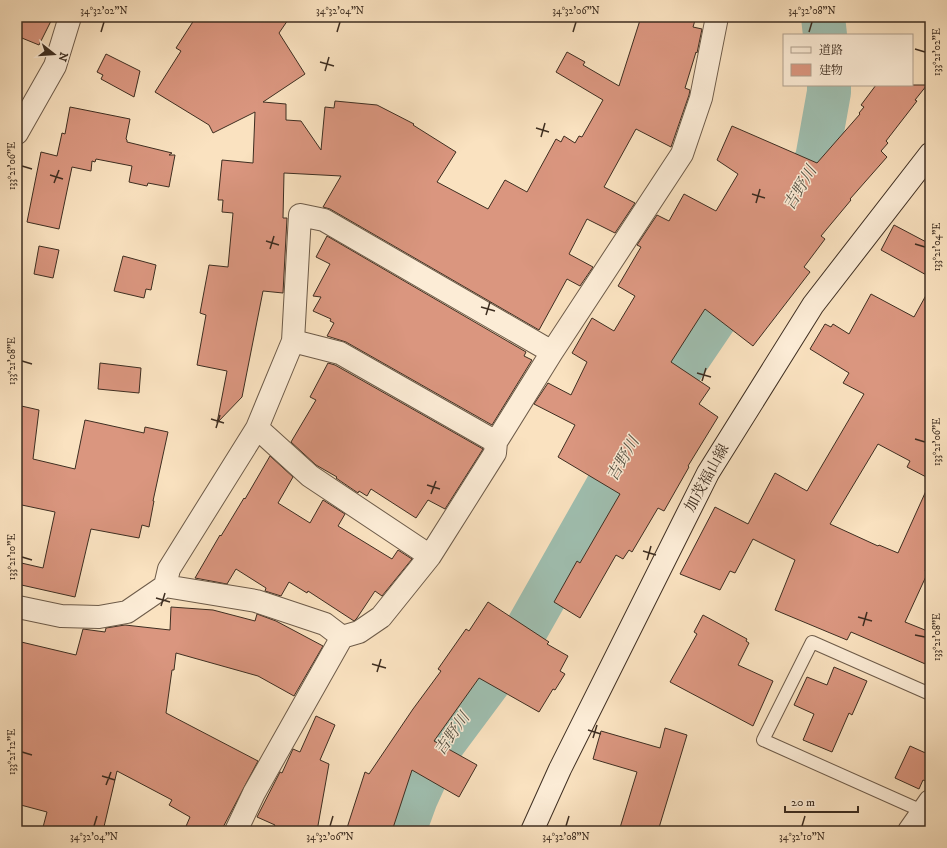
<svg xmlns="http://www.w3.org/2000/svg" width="947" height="848" viewBox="0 0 947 848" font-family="'IM FELL DW Pica','Noto Serif JP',serif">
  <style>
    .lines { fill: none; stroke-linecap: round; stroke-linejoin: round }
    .river { stroke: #9fbeaf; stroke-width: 44 }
    .building { fill: #da967f; stroke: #3e2e21 }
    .service-casing { stroke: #6d5b49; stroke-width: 14 }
    .minor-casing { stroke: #6d5b49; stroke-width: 24 }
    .secondary-casing { stroke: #3e2e21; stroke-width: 24 }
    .service { stroke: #fcecd6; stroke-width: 12 }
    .minor { stroke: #fcecd6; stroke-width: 22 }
    .secondary { stroke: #fcecd6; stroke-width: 22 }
    .ticks { fill: none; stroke: #3e2e21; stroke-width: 1.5 }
    .labels { text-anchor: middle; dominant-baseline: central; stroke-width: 3; stroke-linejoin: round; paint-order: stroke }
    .street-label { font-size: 15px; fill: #3e2e21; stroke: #fcecd6 }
    .water-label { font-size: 16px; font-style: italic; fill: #565244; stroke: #fcecd6 }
    .neatline { fill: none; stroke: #3e2e21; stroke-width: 1.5 }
    .ticks-label { font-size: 10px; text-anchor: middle; fill: #3e2e21 }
  </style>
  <rect width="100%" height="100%" fill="#fae2c0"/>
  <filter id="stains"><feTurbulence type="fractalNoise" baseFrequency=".005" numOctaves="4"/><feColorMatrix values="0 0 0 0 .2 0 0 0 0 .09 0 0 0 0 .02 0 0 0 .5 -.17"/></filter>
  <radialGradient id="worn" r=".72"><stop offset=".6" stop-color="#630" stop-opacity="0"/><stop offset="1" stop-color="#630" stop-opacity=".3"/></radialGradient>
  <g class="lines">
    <path class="river" d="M823 17 825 35
      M784 214 817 159 829 92V85
      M404 831 416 798 437 752 521 639 637 434 750 267"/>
  </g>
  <path class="building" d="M17 17H53L39 45 17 36Z
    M196 17H290L279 33 305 74 263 102 286 104V120L301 121 321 150 325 107 334 108 335 101 377 105 414 124 413 125 456 152 437 182 488 209 505 180 527 192 556 139 561 142 564 136 575 143 579 136 582 137 603 100 556 72 567 52 585 62 583 65 619 86 641 17H696L693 27 702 29 697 53 696 52 685 88 690 90 689 95 671 147 636 129 604 187 635 203 615 233 587 219 569 254 593 267 580 286 567 279 539 330 330 209 323 207 341 176 284 173 283 218H287L283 293 263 291 242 397 217 423 227 371 197 365 206 315 200 313 209 265 228 267 233 213 222 212 223 200H218L222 160 253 163 255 112 213 133 209 125 155 92 181 51 176 48Z
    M106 54 140 71 134 97 101 79 103 75 97 72Z
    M876 85H927L915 100 917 101 886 141 888 143 881 151 887 157 850 199 851 200 821 236 825 239 804 267 810 272 753 346 705 309 671 362 710 388 699 404 718 417 688 466 689 467 664 511 658 508 632 552 629 550 623 559 616 555 580 618 554 602 577 561 580 563 620 494 558 457 575 425 534 404 548 383 571 395 587 362 572 353 592 318 614 331 635 296 618 286 641 247 637 245 657 215 669 221 684 194 716 211 738 174 717 160 732 126 817 163 860 114 859 113 864 107 861 105Z
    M70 107 130 119 126 139 127 140V142L172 153 169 155H175L169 187 148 183 147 186 129 182 132 166 96 159 95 162 92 161 91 171 72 167 59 229 27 222 41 152 57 156 62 133 65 134Z
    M894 225 930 244V277L881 250Z
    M327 236 526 352 524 356 532 360 492 425 346 342 327 336 334 323 330 321 331 319 313 311 321 297 313 296 330 264 316 257Z
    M39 246 59 250 53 278 34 274Z
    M123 256 156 265 151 290 146 289 144 298 114 291Z
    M930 288V479L907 467 910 461 878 444 830 524 878 546 879 545 898 553 930 482V561L925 571 928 572 905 622 930 632V666L851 632 847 640 775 610 795 560 753 539 735 573 730 571 720 590 680 574 715 507 748 524 775 473 807 491 864 394 843 383 849 373 810 349 825 324 831 327 833 324 849 334 871 294 914 317Z
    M100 363 141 368 139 393 98 389Z
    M328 363 335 365 483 449 445 509 428 500 416 518 371 489 367 496 359 491 358 493 336 478 337 477 316 465 291 442 316 400 310 397Z
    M17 405 39 410 33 459 75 469 85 420 144 433 145 427 168 432 153 501H154L149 527 142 525 139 538 91 529 75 597 17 584V562L43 568 55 512 17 504Z
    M270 456 293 477 278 503 310 523 323 500 345 514 338 526 392 559 398 550 412 559 382 596 375 591 357 618 354 621 308 591 307 593 289 582 281 596 265 591 266 588 236 569 227 584 195 578 220 535 221 536 244 498 245 499Z
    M488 602 549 642 547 644 568 656 560 671 565 674 555 690 553 689 539 712 479 678 434 741 477 765 459 797 412 770 392 831H346L365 772 369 774 413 709 441 671 438 669 466 629 469 631Z
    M171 607 213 610 255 621 257 614 276 621 323 646 294 696 258 676 176 653 174 670H172L166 713 258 761 221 831H184L190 817 169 805 172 800 117 771 103 831H42L47 812 17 804V641L76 655 83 629 105 632 106 628 125 625 170 630Z
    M703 615 747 639 746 641 749 643 738 665 773 681 753 726 670 682 697 634 694 632Z
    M834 667 867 681 852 715 849 713 832 752 803 740 814 714 794 705 807 677 827 685Z
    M316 716 335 725 320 760 329 764 317 831H272L275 825 257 817 280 772 282 773 293 749 300 752Z
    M665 728 687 735 658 831H619L637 772 593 759 601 731 660 748Z
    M910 746 930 755V783L923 780 919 789 895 778Z"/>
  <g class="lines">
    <defs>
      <path id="service" d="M922 811 763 740 812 642 930 694"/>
      <path id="minor" d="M17 133 55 66 70 17
        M293 341 340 353 496 442
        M257 428 310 476 430 556
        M165 586 256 601 325 624 342 637
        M18 607 61 616 99 617 127 612 165 586 169 569 257 428 293 341 300 215 324 220 552 352
        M236 831 254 793 342 637 359 632 381 617 430 556 495 453 496 442 552 352 682 154 701 98 717 17
        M909 831 930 801"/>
      <path id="secondary" d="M532 831 560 769 708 473 813 305 930 154"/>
    </defs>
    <use href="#service" class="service-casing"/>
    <use href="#minor" class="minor-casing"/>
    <use href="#secondary" class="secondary-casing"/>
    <use href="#service" class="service"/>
    <use href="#minor" class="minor"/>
    <use href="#secondary" class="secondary"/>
  </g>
  <path class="ticks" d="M101 32 104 22M337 32 340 22M573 32 576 22M809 32 812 22M915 49 925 52M320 62 334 66M325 71 329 57M536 128 549 132M541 137 545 123M22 166 32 169M50 175 63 179M54 183 59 170M752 194 765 198M756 203 760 189M266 241 279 245M915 244 925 247M270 249 274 236M481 307 495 311M486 315 490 302M22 361 32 364M697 373 711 377M702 381 706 368M211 419 224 423M216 428 220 415M915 439 925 442M427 485 440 489M431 494 436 481M643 551 656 555M22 557 32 560M647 560 651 546M156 598 170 602M161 606 165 593M858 617 872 621M863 626 867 612M915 635 925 637M372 664 386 668M377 672 381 659M588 730 601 734M593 738 597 725M22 752 32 755M102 776 115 780M106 785 111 772M94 826 97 816M330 826 333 816M566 826 569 816M802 826 805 816"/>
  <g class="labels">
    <g class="street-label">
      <text transform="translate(707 478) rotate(-61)">加茂福山線</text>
    </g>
    <g class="water-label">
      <text transform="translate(800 188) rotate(-59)">吉野川</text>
      <text transform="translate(623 459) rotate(-60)">吉野川</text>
      <text transform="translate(452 734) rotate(-55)">吉野川</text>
    </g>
  </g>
  <rect width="947" height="848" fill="none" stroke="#fae2c0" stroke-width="44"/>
  <rect x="783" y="34" width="130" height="52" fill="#fcecd6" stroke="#b0a08e"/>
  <rect x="791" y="47" width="20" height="6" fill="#fcecd6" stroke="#b0a08e"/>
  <text x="819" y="54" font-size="12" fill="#3e2e21">道路</text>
  <rect x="791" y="64" width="20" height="12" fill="#da967f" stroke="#b0a08e"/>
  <text x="819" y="74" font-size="12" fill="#3e2e21">建物</text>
  <g transform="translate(54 54) rotate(107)" stroke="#fcecd6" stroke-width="3" paint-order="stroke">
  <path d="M0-3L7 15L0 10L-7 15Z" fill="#3e2e21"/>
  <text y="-6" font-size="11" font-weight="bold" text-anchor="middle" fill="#3e2e21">N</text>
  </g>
  <path d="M785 806v6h73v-6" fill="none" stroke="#3e2e21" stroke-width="2"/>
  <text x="791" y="806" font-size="12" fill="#3e2e21" stroke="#fcecd6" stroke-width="3" paint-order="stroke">20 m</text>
  <rect x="22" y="22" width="903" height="804" class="neatline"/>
  <g class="ticks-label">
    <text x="104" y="14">34°32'02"N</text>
    <text x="340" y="14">34°32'04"N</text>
    <text x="576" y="14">34°32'06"N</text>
    <text x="812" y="14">34°32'08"N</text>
    <text transform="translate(936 52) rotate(-90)" y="4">133°21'02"E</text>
    <text transform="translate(11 166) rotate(-90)" y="4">133°21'06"E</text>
    <text transform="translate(936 247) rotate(-90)" y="4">133°21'04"E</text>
    <text transform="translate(11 361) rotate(-90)" y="4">133°21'08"E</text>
    <text transform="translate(936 442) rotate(-90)" y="4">133°21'06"E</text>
    <text transform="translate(11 557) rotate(-90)" y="4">133°21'10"E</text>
    <text transform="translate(936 637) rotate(-90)" y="4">133°21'08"E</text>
    <text transform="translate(11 752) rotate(-90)" y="4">133°21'12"E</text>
    <text x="94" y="840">34°32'04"N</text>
    <text x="330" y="840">34°32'06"N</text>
    <text x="566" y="840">34°32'08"N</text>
    <text x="802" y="840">34°32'10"N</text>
  </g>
  <rect width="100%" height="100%" filter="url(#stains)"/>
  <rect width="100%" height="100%" fill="url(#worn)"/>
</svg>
